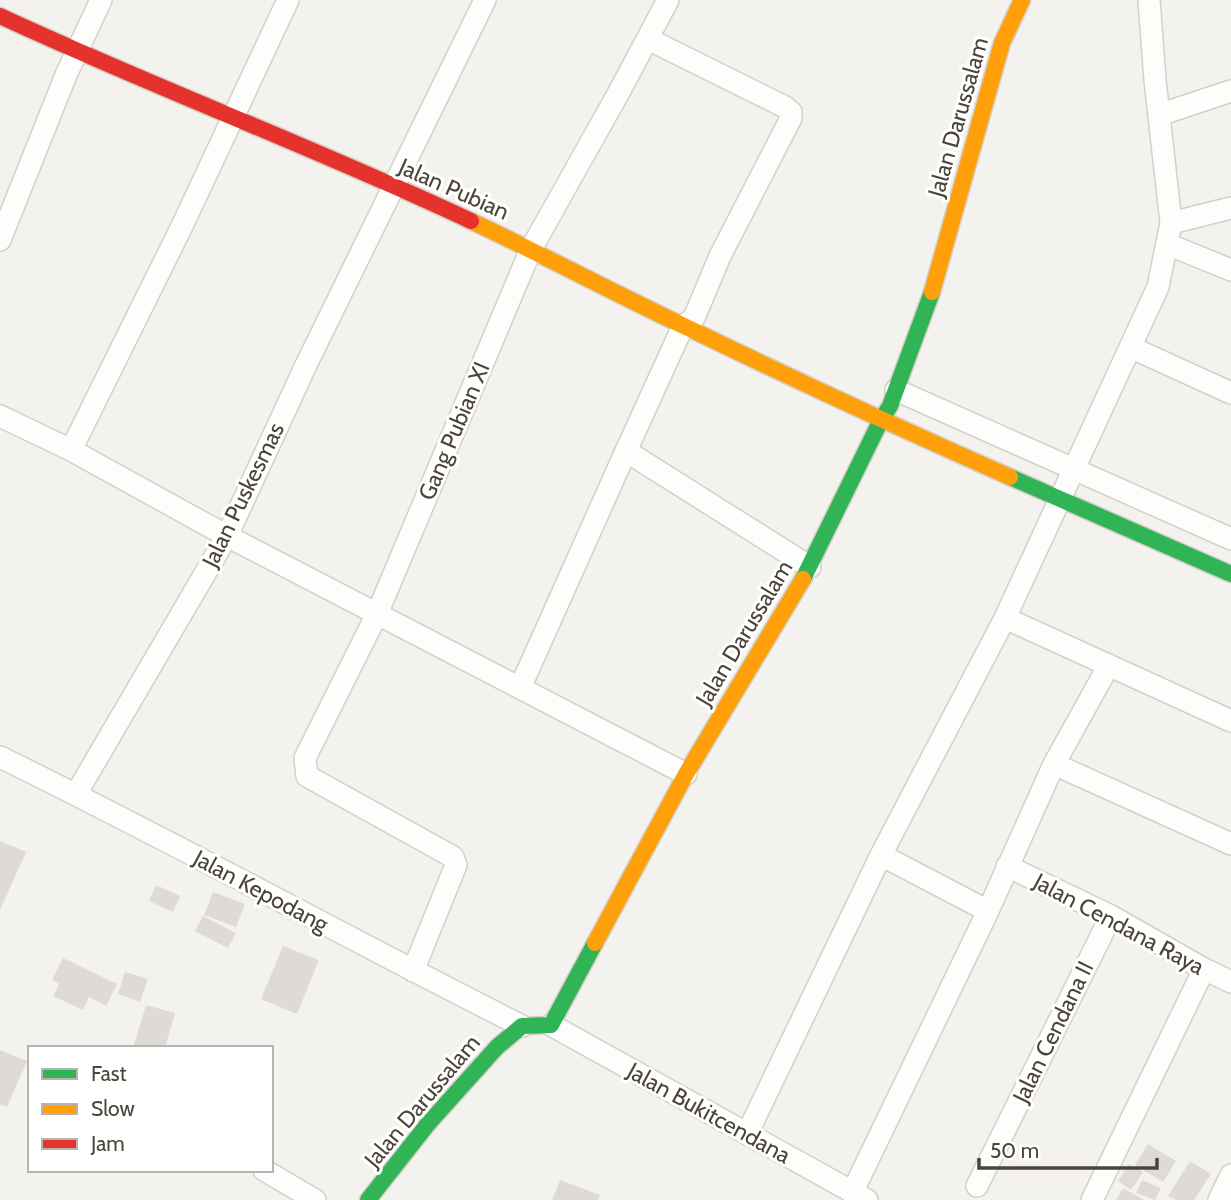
<svg xmlns="http://www.w3.org/2000/svg" width="1231" height="1200" viewBox="0 0 1231 1200" font-family="Cabin,sans-serif">
  <style>
    .building { fill: #dedbd6 }
    .lines { fill: none; stroke-linecap: round; stroke-linejoin: round }
    .street-casing { stroke: #d2d0cb; stroke-width: 24 }
    .fast-casing { stroke: #d3cfc5; stroke-width: 19 }
    .slow-casing { stroke: #d3cfc5; stroke-width: 19 }
    .jam-casing { stroke: #d3cfc5; stroke-width: 19 }
    .street { stroke: #fdfdfc; stroke-width: 21 }
    .fast { stroke: #30b455; stroke-width: 16 }
    .slow { stroke: #ff9f0a; stroke-width: 16 }
    .jam { stroke: #e5322d; stroke-width: 16 }
    .labels { text-anchor: middle; dominant-baseline: central; stroke-width: 6; stroke-linejoin: round; paint-order: stroke }
    .street-label { font-size: 23px; fill: #4b4439; stroke: #fff }
  </style>
  <rect width="100%" height="100%" fill="#f4f2ee"/>
  <path class="building" d="M0 841 26 852 0 910Z
    M156 885 180 896 173 912 149 901Z
    M213 892 245 904 236 927 204 915Z
    M203 916 236 933 228 948 195 931Z
    M283 946 319 960 297 1014 261 999Z
    M63 958 117 984 106 1006 89 997 83 1010 53 996 59 984 52 980Z
    M125 972 148 979 140 1002 118 994Z
    M146 1005 175 1013 165 1048H133Z
    M0 1050 27 1061 7 1107 0 1104Z
    M1148 1144 1176 1161 1163 1182 1135 1165Z
    M1190 1161 1211 1174 1194 1200H1176L1168 1196Z
    M1129 1164 1143 1172 1131 1190 1118 1181Z
    M560 1180 600 1195 598 1200H552Z
    M1142 1180 1161 1188 1155 1200 1136 1193Z
    M1123 1188 1144 1200H1116Z"/>
  <g class="lines">
    <defs>
      <path id="street" d="M648 39 785 107 791 112V118L720 256 694 318 683 326 626 451 810 567
        M1159 115 1231 91
        M1171 223 1231 208
        M0 240 66 75 101 0
        M1167 244 1231 270
        M1130 347 1231 393
        M896 390 1231 539
        M0 416 71 450 227 536 686 774
        M71 450 183 224 288 0
        M1005 618 1231 721
        M520 688 626 451
        M0 757C176 843 347 938 522 1026
        M1054 764 1231 844
        M76 794 227 536 306 365 485 0
        M881 855 988 911
        M1007 866 1111 916 1204 969 1231 982
        M413 971 456 865 453 857 307 776 305 758 377 614 531 249 618 94 668 0
        M551 1025 867 1200
        M747 1134 881 855 1005 618 1158 287 1171 223 1155 80 1149 0
        M264 1170 315 1200
        M977 1186 1111 916
        M852 1193 988 911 1054 764 1109 665
        M1092 1200 1204 969
        M1219 1200 1231 1175"/>
      <path id="fast" d="M1010 477 1231 574
        M803 579 881 420 890 406 932 292
        M368 1200 427 1125 497 1047 522 1026 551 1025 595 943"/>
      <path id="slow" d="M471 221C543 255 614 293 686 327 793 379 901 429 1010 477
        M932 292 1002 43 1022 0
        M595 943 686 774 803 579"/>
      <path id="jam" d="M0 16C155 88 316 148 471 221"/>
    </defs>
    <use href="#street" class="street-casing"/>
    <use href="#fast" class="fast-casing"/>
    <use href="#slow" class="slow-casing"/>
    <use href="#jam" class="jam-casing"/>
    <use href="#street" class="street"/>
    <use href="#fast" class="fast"/>
    <use href="#slow" class="slow"/>
    <use href="#jam" class="jam"/>
  </g>
  <g class="labels">
    <g class="street-label">
      <text transform="translate(958 117) rotate(-74)">Jalan Darussalam</text>
      <text transform="translate(454 189) rotate(24)">Jalan Pubian</text>
      <text transform="translate(454 431) rotate(-67)">Gang Pubian XI</text>
      <text transform="translate(243 495) rotate(-64)">Jalan Puskesmas</text>
      <text transform="translate(744 633) rotate(-59)">Jalan Darussalam</text>
      <text transform="translate(261 891) rotate(28)">Jalan Kepodang</text>
      <text transform="translate(1119 924) rotate(28)">Jalan Cendana Raya</text>
      <text transform="translate(1053 1032) rotate(-64)">Jalan Cendana II</text>
      <text transform="translate(422 1101) rotate(-50)">Jalan Darussalam</text>
      <text transform="translate(709 1113) rotate(29)">Jalan Bukitcendana</text>
    </g>
  </g>
  <rect x="28" y="1046" width="245" height="126" fill="#ffffff" stroke="#b7b4b0" stroke-width="2"/>
  <rect x="42" y="1069" width="35" height="10" fill="#30b455" stroke="#b7b4b0" stroke-width="2"/>
  <text x="91" y="1081" font-size="21" fill="#4b4439">Fast</text>
  <rect x="42" y="1104" width="35" height="10" fill="#ff9f0a" stroke="#b7b4b0" stroke-width="2"/>
  <text x="91" y="1116" font-size="21" fill="#4b4439">Slow</text>
  <rect x="42" y="1139" width="35" height="10" fill="#e5322d" stroke="#b7b4b0" stroke-width="2"/>
  <text x="91" y="1151" font-size="21" fill="#4b4439">Jam</text>
  <path d="M979 1158v10h178v-10" fill="none" stroke="#4b4439" stroke-width="3.5"/>
  <text x="990" y="1158" font-size="21" fill="#4b4439" stroke="#ffffff" stroke-width="5" paint-order="stroke">50 m</text>
</svg>
